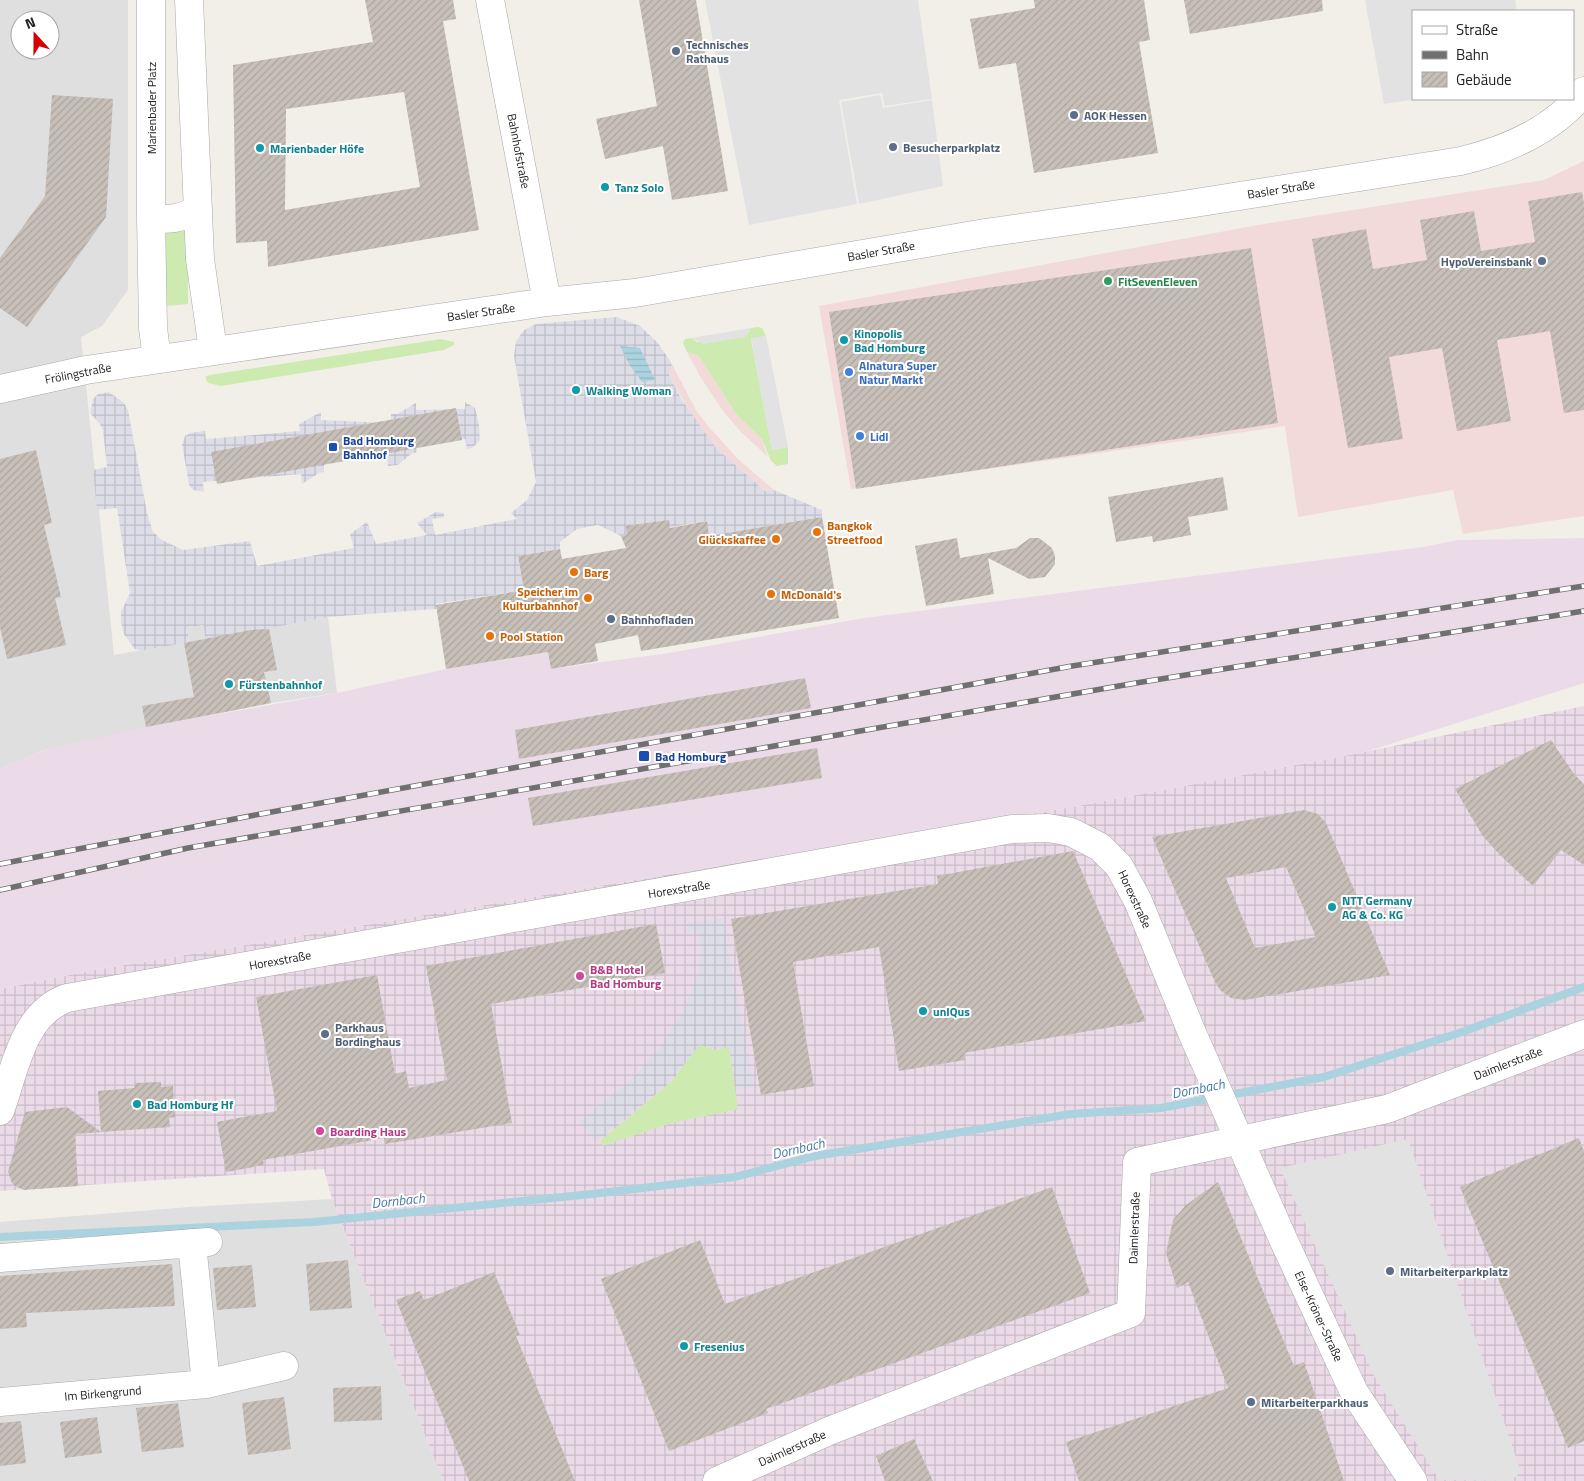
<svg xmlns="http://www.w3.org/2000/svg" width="1584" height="1481" viewBox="0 0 1584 1481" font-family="'Titillium Web',sans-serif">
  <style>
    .residential { fill: #e0dfdf; fill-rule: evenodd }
    .commercial { fill: #f2dad9 }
    .industrial { fill: url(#industrial-grid) }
    .railway { fill: #ebdbe8 }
    .grass { fill: #cdebb0 }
    .parking { fill: #e2e2e2 }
    .plaza { fill: url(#plaza-grid) }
    .water { fill: url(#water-rules) }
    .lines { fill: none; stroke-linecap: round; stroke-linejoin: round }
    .stream { stroke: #aad3df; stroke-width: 8 }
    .building { fill: url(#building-hatch); fill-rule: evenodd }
    .minor-casing { stroke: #a9a9a9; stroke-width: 29 }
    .minor { stroke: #fff; stroke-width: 28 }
    .rail-casing { stroke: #707070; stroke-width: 5.5 }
    .rail { stroke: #fff; stroke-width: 4; stroke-dasharray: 11; stroke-linecap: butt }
    .service-dot { fill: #5c6f8a; stroke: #fff; stroke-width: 2 }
    .culture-dot { fill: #0f9aa8; stroke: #fff; stroke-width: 2 }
    .leisure-dot { fill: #2e9e5b; stroke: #fff; stroke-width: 2 }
    .shop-dot { fill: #3f7fe0; stroke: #fff; stroke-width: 2 }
    .transit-dot { fill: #1a4fb4; stroke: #fff; stroke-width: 2 }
    .food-dot { fill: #e8710a; stroke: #fff; stroke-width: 2 }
    .hotel-dot { fill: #d1479c; stroke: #fff; stroke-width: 2 }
    .labels { text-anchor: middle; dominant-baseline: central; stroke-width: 4; stroke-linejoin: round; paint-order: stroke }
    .service-label { font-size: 12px; font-weight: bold; fill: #4e5e75; stroke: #fff; text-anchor: start }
    .street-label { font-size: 12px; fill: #222; stroke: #fff }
    .culture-label { font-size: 12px; font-weight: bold; fill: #0d838f; stroke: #fff; text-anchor: start }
    .leisure-label { font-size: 12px; font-weight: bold; fill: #27864d; stroke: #fff; text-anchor: start }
    .shop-label { font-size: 12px; font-weight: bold; fill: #366cbe; stroke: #fff; text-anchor: start }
    .transit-label { font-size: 12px; font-weight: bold; fill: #164399; stroke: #fff; text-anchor: start }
    .food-label { font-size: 12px; font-weight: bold; fill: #c56008; stroke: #fff; text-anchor: start }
    .hotel-label { font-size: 12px; font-weight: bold; fill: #b23c85; stroke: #fff; text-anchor: start }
    .water-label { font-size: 14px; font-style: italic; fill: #4a7aab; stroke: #fff }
  </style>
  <defs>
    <pattern id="industrial-grid" width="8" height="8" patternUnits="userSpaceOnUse" patternTransform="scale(1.25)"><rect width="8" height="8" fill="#ebdbe8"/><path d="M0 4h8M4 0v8" fill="none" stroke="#c9bcc7"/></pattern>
    <pattern id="plaza-grid" width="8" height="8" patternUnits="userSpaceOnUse" patternTransform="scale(1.25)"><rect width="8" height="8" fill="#dddde8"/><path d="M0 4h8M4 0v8" fill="none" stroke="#bdbdc7"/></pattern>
    <pattern id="water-rules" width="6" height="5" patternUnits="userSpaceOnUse" patternTransform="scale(1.25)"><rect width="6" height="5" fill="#aad3df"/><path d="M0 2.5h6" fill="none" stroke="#92b5bf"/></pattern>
    <pattern id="building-hatch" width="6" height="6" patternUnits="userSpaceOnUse" patternTransform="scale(1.25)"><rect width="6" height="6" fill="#c7bfb8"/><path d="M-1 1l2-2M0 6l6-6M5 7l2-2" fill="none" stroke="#aba49e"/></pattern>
  </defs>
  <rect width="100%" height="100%" fill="#f2efe9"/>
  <path class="residential" d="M0 0H128V290L102 326 81 337 114 655 189 642 187 628 204 625 206 639 328 617 337 693 271 703 44 750 0 769ZM20 20H50V50H20Z
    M332 1199 443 1481H0V1222L190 1207Z"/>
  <path class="commercial" d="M1584 161V516L1463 534 1453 490 1298 517 1285 426 851 489 819 306 1258 225 1544 180Z
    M687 352 699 356 736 414 762 439 767 456 741 432 723 411 701 378Z
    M672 364 697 412 709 427 738 459 774 490 765 491 715 447 695 421 669 375Z"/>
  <path class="industrial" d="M1584 706V1481H443L332 1199 324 1169 0 1191V989L95 970 1072 807 1365 752Z"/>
  <path class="railway" d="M1584 538V683L1365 752 1072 807 95 970 0 989V769L44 750 146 727 337 693 446 669 543 653 548 652 551 669 669 653 864 618 1423 547 1458 540Z"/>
  <path class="grass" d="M188 229V304L166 306 165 231Z
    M758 327 762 328 766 336 751 339 772 450 788 447V464L777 466 771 461 762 439 736 414 699 356 687 352 683 343 685 339 692 338 697 342 745 337 751 328Z
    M441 339 454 342V345L444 350 221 386 208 383 205 377 210 375Z
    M699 1045 715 1050 729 1047 738 1109 672 1123 602 1146 601 1140 671 1082Z"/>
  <path class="parking" d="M705 0H918L932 99 885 106 882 93 839 100 857 204 749 225Z
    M1365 0H1515L1517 11H1413V99H1417L1384 104Z
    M880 95 883 108 932 100 943 186 859 204 841 102Z
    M751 328 745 337 704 344 692 338Z
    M766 336 788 447 772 450 751 338Z
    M1408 1139 1521 1472 1511 1481 1439 1480 1373 1374 1280 1168Z"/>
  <path class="plaza" d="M617 317 640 326 658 343 672 364 669 375 682 400 715 447 765 491 774 490 822 510V517L709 536 706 521 621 536 598 525 577 529 560 542V549L518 556 524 590 436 604V609L328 617 206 640 203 625 187 628 189 642 141 651 135 649 131 644 124 634 121 622V612L130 593 117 508 97 510 93 470 107 467 103 431 100 424 90 413 93 399 98 394 109 392 124 403 128 410 147 513 153 532 162 540 183 550 250 541 257 566 354 548 350 534 367 522 376 544 427 535 417 523 436 512 444 513V517L432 519 435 535 517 519 511 513 527 500 536 482 514 356 516 341 524 330 536 324Z
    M465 402 475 408 479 424 480 440 472 448 467 449 465 439 416 442 417 452 411 454 398 465 388 466 387 457 324 462V472L319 473 302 484 301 474 203 482 204 492 193 490 189 485 182 444 185 436 190 433 205 431 206 439 300 431 299 424 321 412V420L391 423V414H397L416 403V410L465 409Z
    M722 918 754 1087 737 1089 729 1046 715 1049 699 1045 670 1081 596 1141 579 1122 630 1081 661 1046 685 1008 698 974 701 951 699 932H687L686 923Z"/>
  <path class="water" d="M620 346 640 348 655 380 642 382 629 364Z"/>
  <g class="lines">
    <path class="stream" d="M0 1237 314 1222 592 1194 735 1177 815 1156 1071 1114 1161 1108 1324 1077 1462 1032 1584 987"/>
  </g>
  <path class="building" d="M365 0H453L456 19 443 21 479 230 268 267 267 241 236 243 233 65 373 42ZM404 92 420 187 285 210 286 109Z
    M639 0H696L728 191 672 200 663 146 605 159 596 119 657 106Z
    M1034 0H1144L1150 40 1139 42 1158 153 1034 173 1016 63 979 69 970 19 1035 8Z
    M1184 0H1322L1323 11 1190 34Z
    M52 95 113 99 106 217 27 327 0 308V258L45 196Z
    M1582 192 1584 204V410L1564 413 1550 331 1497 340 1511 421 1457 431 1442 348 1389 357 1403 439 1348 448 1312 239 1366 229 1373 269 1427 260 1420 220 1474 211 1481 251 1535 242 1528 201Z
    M1251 248 1278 423 856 489 829 312Z
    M456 408 462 440 217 484 211 452Z
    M36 450 52 523 44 525 61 597 55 598 66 645 7 659 0 627V459Z
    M1223 477 1228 510 1188 517 1191 535 1153 542 1152 536 1116 542 1108 497Z
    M822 517 839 618 641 651 638 635 595 644 598 661 551 669 548 652 446 669 436 605 524 590 518 556 560 549 562 559 626 548 621 536 627 535 626 526 669 520 670 528 707 521 709 536Z
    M957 538 960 558 1016 548 1030 538H1039L1052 548 1055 556V564L1045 577 1029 579 988 558 994 594 926 606 915 546Z
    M269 629 277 670 264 672 271 703 146 727 142 706 194 697 184 643 251 630Z
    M805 678 811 708 519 759 515 730Z
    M1551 740 1574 774 1584 784V865L1561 850 1533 886 1499 854 1482 835 1455 789Z
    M817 748 822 778 533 826 528 798Z
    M1304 810 1318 814 1326 823 1390 975 1245 1000 1231 998 1220 990 1214 980 1152 837ZM1286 867 1316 937 1255 948 1226 878Z
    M1073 851 1146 1021 964 1053 965 1060 899 1071 879 947 793 962 814 1086 761 1095 731 919 938 884 937 876Z
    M656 924 665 973 491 1004 512 1123 385 1144 384 1138 263 1160 264 1165 226 1172 217 1122 277 1111 256 997 377 975 395 1074 406 1071 409 1088 447 1080 426 966Z
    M161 1082V1087L173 1086 175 1117 169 1118 170 1127 101 1132 98 1091 135 1088 134 1083Z
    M67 1107 101 1132 75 1134 78 1186 24 1190 17 1187 12 1183 8 1172 25 1112Z
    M1579 1138 1584 1151V1441L1568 1448 1460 1187Z
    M1218 1182 1294 1366 1304 1362 1344 1481H1079L1066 1442 1228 1388 1188 1282 1177 1288 1166 1253 1173 1220 1186 1205Z
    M1052 1187 1090 1293 766 1409 768 1413 669 1451 601 1279 700 1240 725 1304Z
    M348 1260 352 1308 310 1311 306 1264Z
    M172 1264 175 1306 26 1313 27 1327 0 1329V1276Z
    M252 1265 256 1307 217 1310 213 1268Z
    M494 1272 520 1335 516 1336 575 1481H469L396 1300 420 1291 424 1300Z
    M381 1386 382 1420 334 1422 333 1388Z
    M284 1397 291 1449 248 1455 242 1403Z
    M178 1403 184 1447 142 1452 136 1408Z
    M97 1417 102 1453 65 1458 60 1422Z
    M21 1421 26 1463 0 1466V1423Z
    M914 1439 933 1481H885L876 1456Z"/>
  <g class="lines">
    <defs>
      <path id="minor" d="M151 0V217L153 328 157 359
        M189 0 200 259 213 350
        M490 0 547 302
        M151 217C169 221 181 218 198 210
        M0 389 86 370 547 302 635 293 985 233 1176 206 1461 161C1507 150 1555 129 1584 91
        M0 1111C15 1070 22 1014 67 998L1012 829 1048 828 1071 832 1100 847 1119 866 1138 901 1193 1035 1283 1239 1354 1392 1413 1481
        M192 1243 206 1384
        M0 1258 208 1242
        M0 1402 206 1384 284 1366
        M717 1481 829 1431 1131 1313 1137 1162 1387 1109 1584 1034"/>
    </defs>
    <use href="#minor" class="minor-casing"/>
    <use href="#minor" class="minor"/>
    <defs>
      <path id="rail" d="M0 864 266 813 1072 666 1584 586
        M0 890 188 848 1136 683 1584 611"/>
    </defs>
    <use href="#rail" class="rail-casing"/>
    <use href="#rail" class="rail"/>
  </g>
  <g class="service-dot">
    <circle cx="676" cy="51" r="5"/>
    <circle cx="1074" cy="115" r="5"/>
    <circle cx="893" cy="147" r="5"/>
    <circle cx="1542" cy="261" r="5"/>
    <circle cx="611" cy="619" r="5"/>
    <circle cx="325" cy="1034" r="5"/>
    <circle cx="1390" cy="1271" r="5"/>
    <circle cx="1251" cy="1402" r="5"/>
  </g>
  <g class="culture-dot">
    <circle cx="260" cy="148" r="5"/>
    <circle cx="605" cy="187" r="5"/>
    <circle cx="844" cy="340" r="5"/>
    <circle cx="576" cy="390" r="5"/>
    <circle cx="229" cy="684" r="5"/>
    <circle cx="1332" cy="907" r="5"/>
    <circle cx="923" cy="1011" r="5"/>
    <circle cx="137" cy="1104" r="5"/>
    <circle cx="684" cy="1346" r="5"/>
  </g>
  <circle class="leisure-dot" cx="1108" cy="281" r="5"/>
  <g class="shop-dot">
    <circle cx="849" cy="372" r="5"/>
    <circle cx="860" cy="436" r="5"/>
  </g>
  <g class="transit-dot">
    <rect x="328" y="442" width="10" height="10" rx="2.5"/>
    <rect x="638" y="750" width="12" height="12" rx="2.5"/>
  </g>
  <g class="food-dot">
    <circle cx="817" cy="532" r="5"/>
    <circle cx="776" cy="539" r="5"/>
    <circle cx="574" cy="572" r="5"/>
    <circle cx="771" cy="594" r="5"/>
    <circle cx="588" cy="598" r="5"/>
    <circle cx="490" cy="636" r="5"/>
  </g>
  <g class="hotel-dot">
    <circle cx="580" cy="976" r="5"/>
    <circle cx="320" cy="1131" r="5"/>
  </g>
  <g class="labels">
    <g class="service-label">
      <text x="686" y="44">Technisches<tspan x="686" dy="14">Rathaus</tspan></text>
      <text x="1084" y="115">AOK Hessen</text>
      <text x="903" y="147">Besucherparkplatz</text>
      <text x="1532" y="261" text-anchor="end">HypoVereinsbank</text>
      <text x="621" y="619">Bahnhofladen</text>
      <text x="335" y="1027">Parkhaus<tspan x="335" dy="14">Bordinghaus</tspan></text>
      <text x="1400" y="1271">Mitarbeiterparkplatz</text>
      <text x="1261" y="1402">Mitarbeiterparkhaus</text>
    </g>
    <g class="street-label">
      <text transform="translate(151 108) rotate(-90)">Marienbader Platz</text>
      <text transform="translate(519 151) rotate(79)">Bahnhofstraße</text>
      <text transform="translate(1281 189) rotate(-9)">Basler Straße</text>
      <text transform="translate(881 251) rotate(-10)">Basler Straße</text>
      <text transform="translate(481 312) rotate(-8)">Basler Straße</text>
      <text transform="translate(78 373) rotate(-11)">Frölingstraße</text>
      <text transform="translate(679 889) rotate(-9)">Horexstraße</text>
      <text transform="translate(1135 899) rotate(65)">Horexstraße</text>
      <text transform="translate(280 960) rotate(-10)">Horexstraße</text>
      <text transform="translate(1508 1063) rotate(-21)">Daimlerstraße</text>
      <text transform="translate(1134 1228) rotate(-88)">Daimlerstraße</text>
      <text transform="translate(1319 1316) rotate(65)">Else-Kröner-Straße</text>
      <text transform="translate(103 1393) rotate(-5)">Im Birkengrund</text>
      <text transform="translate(792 1448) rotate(-24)">Daimlerstraße</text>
    </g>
    <g class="culture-label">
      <text x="270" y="148">Marienbader Höfe</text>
      <text x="615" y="187">Tanz Solo</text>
      <text x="854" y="333">Kinopolis<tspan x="854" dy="14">Bad Homburg</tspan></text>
      <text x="586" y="390">Walking Woman</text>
      <text x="239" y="684">Fürstenbahnhof</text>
      <text x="1342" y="900">NTT Germany<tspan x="1342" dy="14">AG &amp; Co. KG</tspan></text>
      <text x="933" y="1011">unIQus</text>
      <text x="147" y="1104">Bad Homburg Hf</text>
      <text x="694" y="1346">Fresenius</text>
    </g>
    <g class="leisure-label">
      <text x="1118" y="281">FitSevenEleven</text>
    </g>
    <g class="shop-label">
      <text x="859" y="365">Alnatura Super<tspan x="859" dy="14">Natur Markt</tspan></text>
      <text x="870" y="436">Lidl</text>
    </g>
    <g class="transit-label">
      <text x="343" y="440">Bad Homburg<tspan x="343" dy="14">Bahnhof</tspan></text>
      <text x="655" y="756">Bad Homburg</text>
    </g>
    <g class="food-label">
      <text x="827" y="525">Bangkok<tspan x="827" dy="14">Streetfood</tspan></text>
      <text x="766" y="539" text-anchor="end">Glückskaffee</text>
      <text x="584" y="572">Barg</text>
      <text x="578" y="591" text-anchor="end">Speicher im<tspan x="578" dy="14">Kulturbahnhof</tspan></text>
      <text x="781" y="594">McDonald's</text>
      <text x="500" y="636">Pool Station</text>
    </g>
    <g class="hotel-label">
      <text x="590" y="969">B&amp;B Hotel<tspan x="590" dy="14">Bad Homburg</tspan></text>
      <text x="330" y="1131">Boarding Haus</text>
    </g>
    <g class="water-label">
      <text transform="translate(1198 1088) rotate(-11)">Dornbach</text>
      <text transform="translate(798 1148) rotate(-13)">Dornbach</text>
      <text transform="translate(398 1200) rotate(-6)">Dornbach</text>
    </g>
  </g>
  <rect x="1412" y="10" width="162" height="90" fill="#ffffff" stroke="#a7a7a7"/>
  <rect x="1422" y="26" width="25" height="8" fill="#ffffff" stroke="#a7a7a7"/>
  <text x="1456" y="35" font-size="15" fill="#222222">Straße</text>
  <rect x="1422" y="51" width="25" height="8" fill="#707070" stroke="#a7a7a7"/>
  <text x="1456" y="60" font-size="15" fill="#222222">Bahn</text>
  <rect x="1422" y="72" width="25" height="15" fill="url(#building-hatch)" stroke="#a7a7a7"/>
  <text x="1456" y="85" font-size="15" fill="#222222">Gebäude</text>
  <g transform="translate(35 35) rotate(339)"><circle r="24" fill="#ffffff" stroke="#a7a7a7"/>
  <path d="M0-4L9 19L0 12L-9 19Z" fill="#d40000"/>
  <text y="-8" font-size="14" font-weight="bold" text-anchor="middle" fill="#222222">N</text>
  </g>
</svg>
